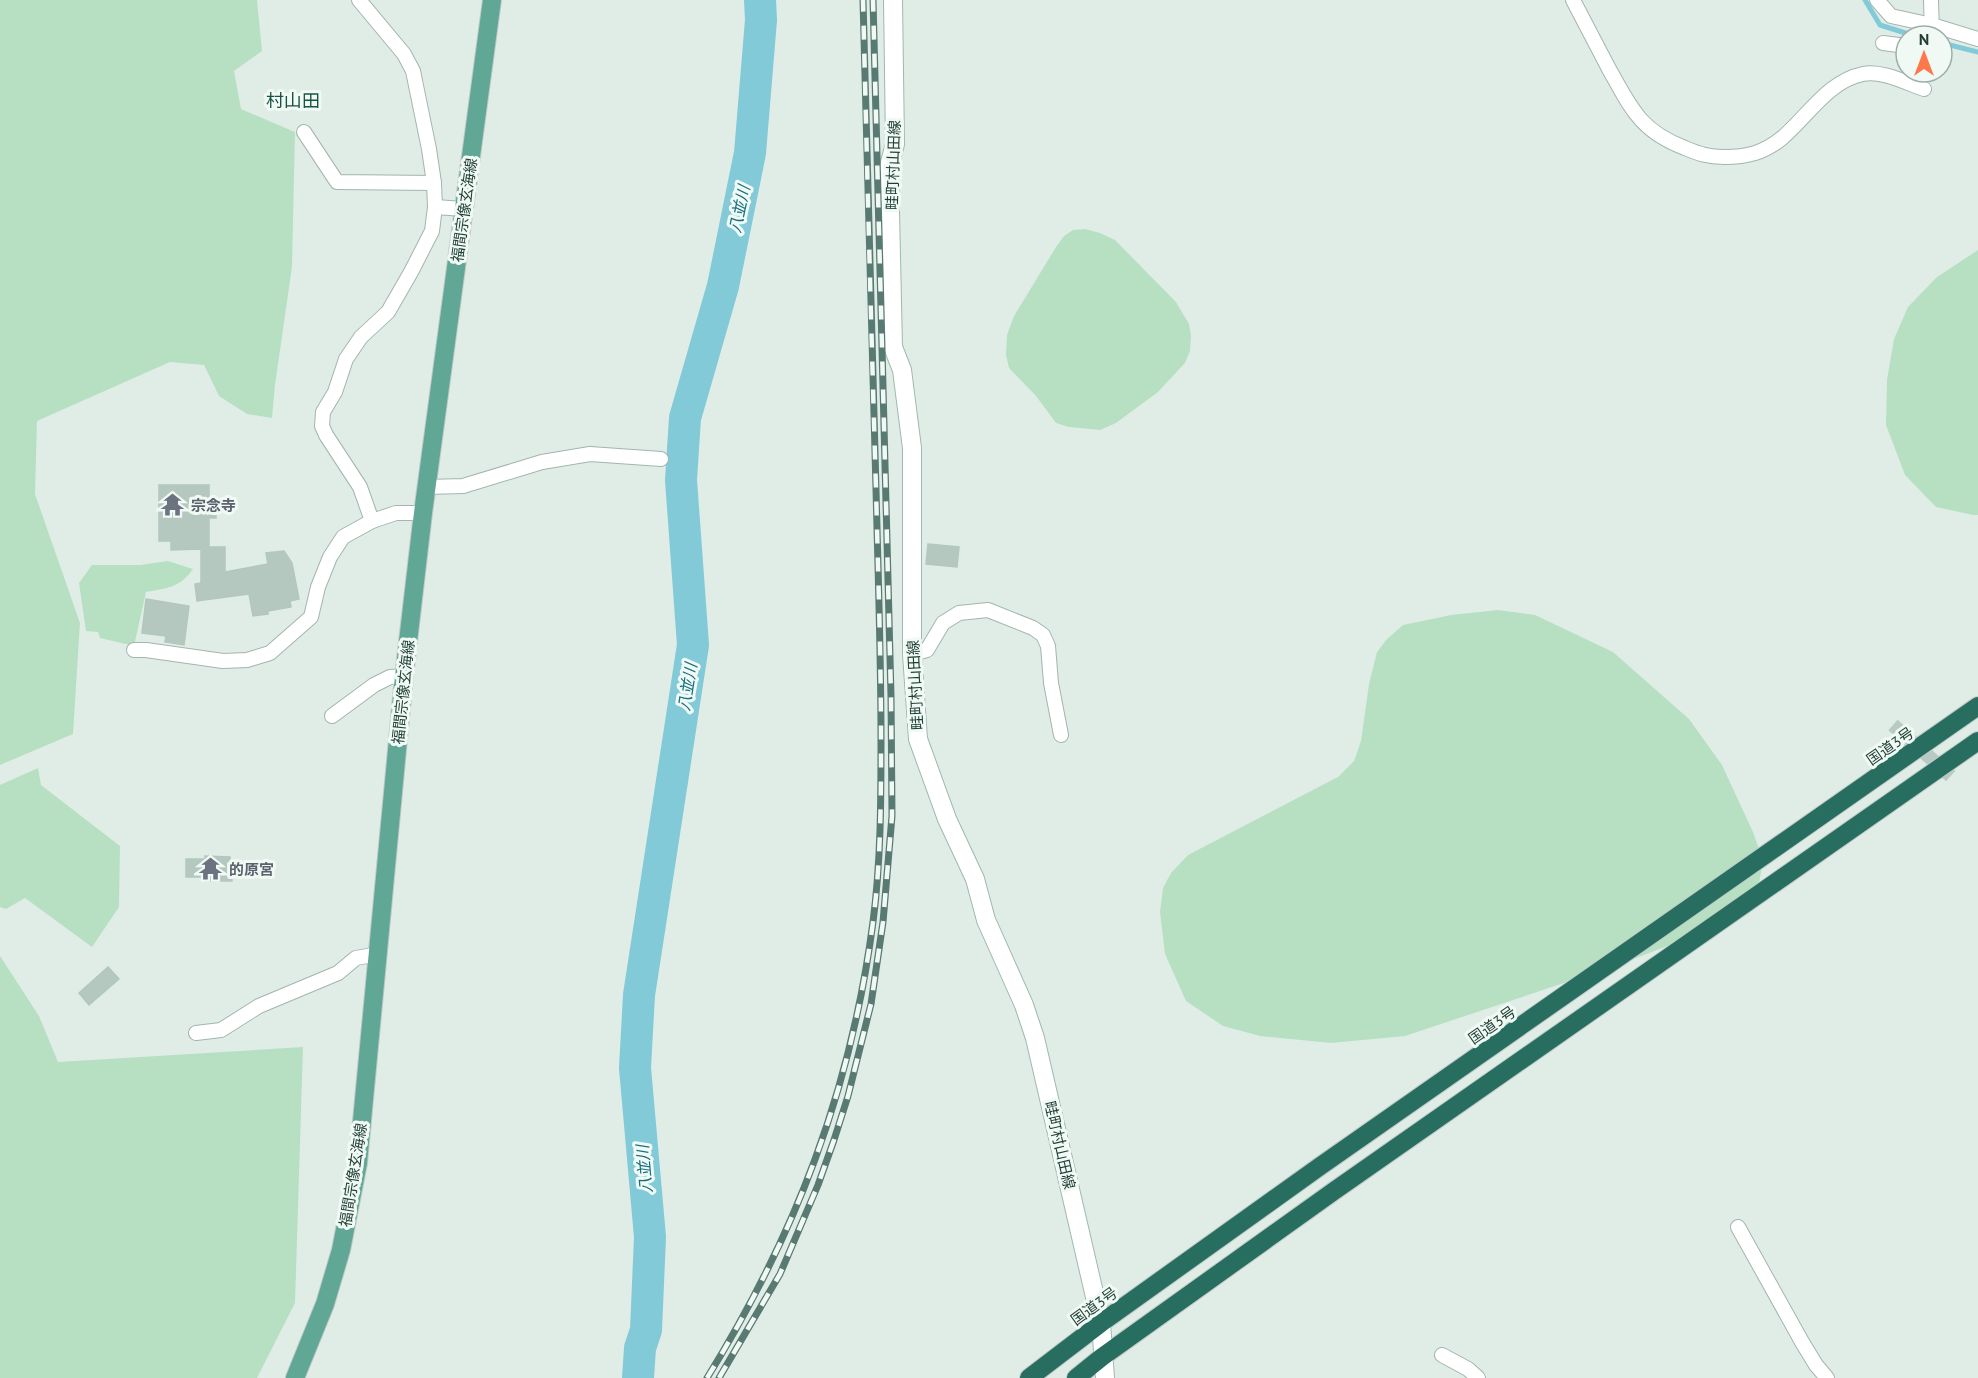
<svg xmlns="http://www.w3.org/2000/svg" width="1978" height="1378" font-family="'PT Sans','Noto Sans JP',sans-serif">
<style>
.green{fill:#b7e0c2}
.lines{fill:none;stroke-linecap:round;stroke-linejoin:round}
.stream{stroke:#82cad7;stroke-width:5}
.river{stroke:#82cad7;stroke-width:32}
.building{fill:#b5c8c0;stroke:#b2c7be;stroke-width:1.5}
.street-tunnel{stroke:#b9cac4;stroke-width:14;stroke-dasharray:14 7;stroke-linecap:butt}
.street-casing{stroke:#a2b5ae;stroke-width:16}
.secondary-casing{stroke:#9db9b0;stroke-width:20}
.primary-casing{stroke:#c0c9c7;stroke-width:20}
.highway-casing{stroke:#c0c9c7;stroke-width:20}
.street{stroke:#fff;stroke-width:14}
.secondary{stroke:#fff;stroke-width:18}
.primary{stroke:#60a795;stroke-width:18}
.highway{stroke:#286e60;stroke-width:18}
.rail-casing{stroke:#597a72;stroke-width:7}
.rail{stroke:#f1f9f5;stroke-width:4.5;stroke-dasharray:14;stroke-linecap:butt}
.labels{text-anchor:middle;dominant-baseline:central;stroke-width:6;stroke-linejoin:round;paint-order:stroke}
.street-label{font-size:15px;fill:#1f3f36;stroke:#f1f9f5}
.worship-label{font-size:15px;font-weight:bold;fill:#5b616d;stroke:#f1f9f5;text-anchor:start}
.water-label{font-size:16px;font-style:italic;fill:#136e80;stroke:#f1f9f5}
.quarter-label{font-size:18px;fill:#195345;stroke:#f1f9f5}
</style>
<rect width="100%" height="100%" fill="#e0ede7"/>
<g class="green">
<path d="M 0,0 L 257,0 L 262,51 L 234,71 L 241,109 L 295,132 L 292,267 L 275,385 L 272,418 L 247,414 L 219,396 L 204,365 L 170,362 L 37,421 L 35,494 L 80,623 L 73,734 L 0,765 Z"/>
<path d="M 1085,229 L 1100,233 L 1115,240 L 1176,302 L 1189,324 L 1191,336 L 1190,351 L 1185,363 L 1158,392 L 1116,423 L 1100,430 L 1069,427 L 1056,423 L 1036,396 L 1009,368 L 1006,355 L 1007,335 L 1014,316 L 1056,247 L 1064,236 L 1073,230 Z"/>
<path d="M 1978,250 L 1978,515 L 1973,515 L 1936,507 L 1905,475 L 1886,425 L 1887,380 L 1894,339 L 1908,307 L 1937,277 Z"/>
<path d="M 168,561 L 193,569 C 180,588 167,588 146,592 L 134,646 L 100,638 L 98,632 L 86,631 L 79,583 L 92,565 L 140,565 Z"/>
<path d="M 1498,610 L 1535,615 L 1613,652 L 1689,719 L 1722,765 L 1753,832 L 1763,860 L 1757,895 L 1733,921 L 1615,966 L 1405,1036 L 1331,1043 L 1260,1036 L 1223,1026 L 1186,1001 L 1165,954 L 1160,912 L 1163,888 L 1171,873 L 1188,855 L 1338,777 L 1354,761 L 1361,741 L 1369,684 L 1377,652 L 1387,639 L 1403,625 L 1451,615 Z"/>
<path d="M 38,768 L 41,785 L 120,846 L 119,907 L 92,947 L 25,898 L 6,909 L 0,907 L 0,785 Z"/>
<path d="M 0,956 L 39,1016 L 58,1062 L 303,1047 L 295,1303 L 257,1378 L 0,1378 Z"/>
</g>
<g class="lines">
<g class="stream">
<path d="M 1865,0 L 1880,25 L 1915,36"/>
<path d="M 1942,43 L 1978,52"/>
</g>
<path class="river" d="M 638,1378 L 640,1348 L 646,1330 L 650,1237 L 635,1068 L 639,995 L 693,645 L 681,480 L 685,418 L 723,286 L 750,153 L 761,20 L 760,0"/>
</g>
<g class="building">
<path d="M 159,485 L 209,485 L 209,497 L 216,497 L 216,518 L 209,518 L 209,547 L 225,547 L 225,572 L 268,564 L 266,553 L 284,551 L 292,563 L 299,599 L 290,601 L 291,607 L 268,611 L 268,614 L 253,616 L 249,594 L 197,601 L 195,584 L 201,583 L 201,549 L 171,550 L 171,541 L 159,541 Z"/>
<path d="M 928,544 L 959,547 L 957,567 L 926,564 Z"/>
<path d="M 146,599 L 189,606 L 184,645 L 165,642 L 166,636 L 142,633 Z"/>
<path d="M 205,856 L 230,857 L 232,881 L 205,881 L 205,877 L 186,877 L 186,859 L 205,859 Z"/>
<path d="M 108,967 L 119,979 L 89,1005 L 79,993 Z"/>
</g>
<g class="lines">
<path class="street-tunnel" d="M 1893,725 L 1953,778"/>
<defs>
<g id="street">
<path d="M 359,0 L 404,54 L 413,71 L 429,149 L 434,183 L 435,207 L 432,231 L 411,272 L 388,312 L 361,337 L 346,359 L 335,392 L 323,412 L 322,426 L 326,435 L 360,487 L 372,521 L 396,513 L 423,513"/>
<path d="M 1573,0 C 1585,23 1597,46 1609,69 C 1631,108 1640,131 1685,148 C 1699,154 1709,157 1724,157 C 1747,157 1764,153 1782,138 C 1808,116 1828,81 1863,74 C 1882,70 1906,83 1924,89"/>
<path d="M 1877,0 L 1891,16 L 1932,25 L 1978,39"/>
<path d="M 1931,0 L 1932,36"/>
<path d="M 1883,43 L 1906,46"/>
<path d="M 304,132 L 337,182 L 434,183"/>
<path d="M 435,207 L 464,209"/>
<path d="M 427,487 L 463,486 L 542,462 L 590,454 L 661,459"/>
<path d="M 134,650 L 146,650 L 223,661 L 247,660 L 270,653 L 311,617 L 318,587 L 330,557 L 343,537 L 372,521"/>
<path d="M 912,654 L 927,650 L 943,623 L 959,613 L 988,610 L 1033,628 L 1043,635 L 1048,646 L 1051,683 L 1061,735"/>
<path d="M 332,716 L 374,685 L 390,677 L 404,676"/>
<path d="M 196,1033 L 221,1030 L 259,1006 L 338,973 L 356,958 L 378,954"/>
<path d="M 1738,1227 L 1802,1342 L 1816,1365 L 1827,1378"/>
<path d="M 1442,1355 L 1468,1369 L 1478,1378"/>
</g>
<path id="secondary" d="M 893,0 L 895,144 L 889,166 L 893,347 L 902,370 L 912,448 L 912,654 L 918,739 L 947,819 L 975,879 L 986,920 L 1024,1005 L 1035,1038 L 1101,1323 L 1105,1378"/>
<path id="primary" d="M 295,1378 L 325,1304 L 341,1250 L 358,1163 L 404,676 L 423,513 L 492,0"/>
<g id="highway">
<path d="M 1029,1378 L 1101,1323 L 1319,1167 L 1978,706"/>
<path d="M 1076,1378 L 1102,1357 L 1334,1191 L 1978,741"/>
</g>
</defs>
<use href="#street" class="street-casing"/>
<use href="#secondary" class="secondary-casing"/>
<use href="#primary" class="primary-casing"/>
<use href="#highway" class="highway-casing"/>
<use href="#street" class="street"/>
<use href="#secondary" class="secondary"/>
<use href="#primary" class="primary"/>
<use href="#highway" class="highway"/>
<defs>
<g id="rail">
<path d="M 707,1378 C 796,1234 851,1090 873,922 C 881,861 881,799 881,738 C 881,655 878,572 876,489 C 871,326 867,163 863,0"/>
<path d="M 719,1378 L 780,1274 L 818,1185 L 834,1140 L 848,1096 L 871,1004 L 883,922 L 892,816 L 891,696 L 873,0"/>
</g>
</defs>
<use href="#rail" class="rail-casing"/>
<use href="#rail" class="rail"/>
</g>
<defs>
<symbol id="temple-bare" viewBox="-9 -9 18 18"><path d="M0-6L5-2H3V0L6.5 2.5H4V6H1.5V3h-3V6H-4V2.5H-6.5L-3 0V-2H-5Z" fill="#6b7280" stroke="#f1f9f5" stroke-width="2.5" paint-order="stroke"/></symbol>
</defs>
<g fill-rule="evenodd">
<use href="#temple-bare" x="156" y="488" width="33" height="33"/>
<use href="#temple-bare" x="194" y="852" width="33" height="33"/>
</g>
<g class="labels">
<g class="street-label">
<text transform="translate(893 165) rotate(-88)">畦町村山田線</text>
<text transform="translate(464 210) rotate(-82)">福間宗像玄海線</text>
<text transform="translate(915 685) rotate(-93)">畦町村山田線</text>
<text transform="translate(403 692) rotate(-84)">福間宗像玄海線</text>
<text transform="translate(1890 746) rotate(-35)">国道3号</text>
<text transform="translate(1492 1025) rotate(-35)">国道3号</text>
<text transform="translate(1060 1145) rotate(77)">畦町村山田線</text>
<text transform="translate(353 1175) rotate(-81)">福間宗像玄海線</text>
<text transform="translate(1094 1306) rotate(-36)">国道3号</text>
</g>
<g class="worship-label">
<text x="191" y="505">宗念寺</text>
<text x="229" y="869">的原宮</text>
</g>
<g class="water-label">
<text transform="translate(739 209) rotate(-78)">八並川</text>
<text transform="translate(687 687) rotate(-81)">八並川</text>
<text transform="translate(644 1169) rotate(-95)">八並川</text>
</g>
<g class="quarter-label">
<text x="293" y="100">村山田</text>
</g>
</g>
<g transform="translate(1924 54)"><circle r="28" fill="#f1f9f5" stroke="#9dafa9" stroke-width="1.5"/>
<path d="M0-4.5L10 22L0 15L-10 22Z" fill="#ff784c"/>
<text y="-9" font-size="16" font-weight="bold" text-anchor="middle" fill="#1f3f36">N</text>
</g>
</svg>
